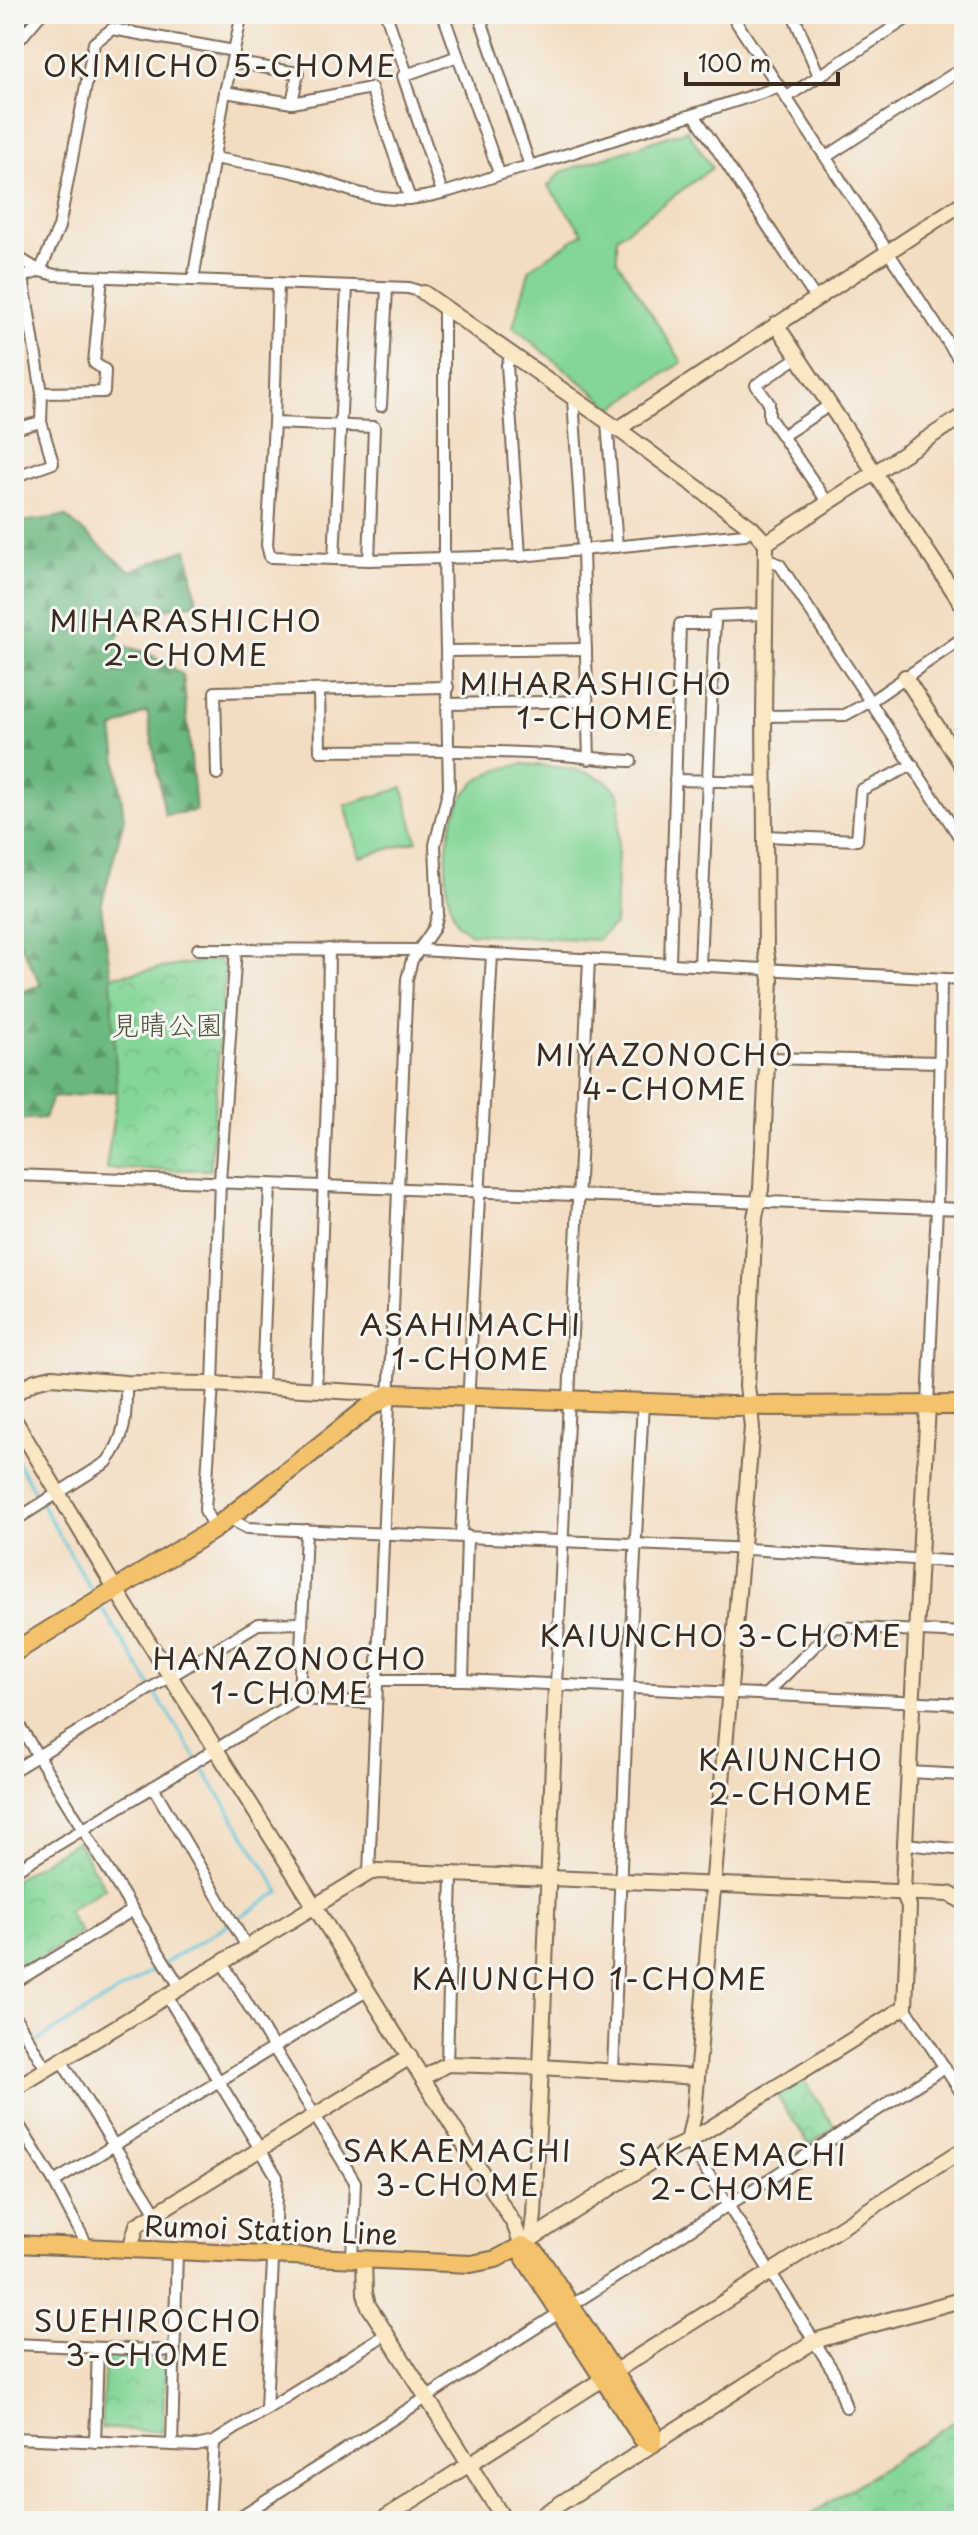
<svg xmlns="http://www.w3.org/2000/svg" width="978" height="2535" font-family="'Playpen Sans','Klee One',sans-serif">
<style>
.grass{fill:#84d697;stroke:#60805a;stroke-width:2}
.forest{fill:url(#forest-firs);stroke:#53704f;stroke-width:2}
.park{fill:url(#park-crowns);stroke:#60805a;stroke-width:2}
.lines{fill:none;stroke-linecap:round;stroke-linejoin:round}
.stream{stroke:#5cc4d8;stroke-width:3}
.street-casing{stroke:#7b6957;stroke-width:14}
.secondary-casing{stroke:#7b6957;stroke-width:18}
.primary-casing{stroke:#7b6957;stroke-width:20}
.highway-casing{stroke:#7b6957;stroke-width:22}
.street{stroke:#fff;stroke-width:10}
.secondary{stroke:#fae7c3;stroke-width:14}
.primary{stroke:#f3c26a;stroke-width:16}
.highway{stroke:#f3c26a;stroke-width:18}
.labels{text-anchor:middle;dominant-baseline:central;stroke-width:6;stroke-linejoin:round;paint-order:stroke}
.park-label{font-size:28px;fill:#4d553c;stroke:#f6f6f2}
.street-label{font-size:28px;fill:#3b2a1e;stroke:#f6f6f2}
.neighbourhood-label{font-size:30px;letter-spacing:2px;fill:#3b2a1e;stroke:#f6f6f2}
</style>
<defs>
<pattern id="forest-firs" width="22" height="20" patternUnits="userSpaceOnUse" patternTransform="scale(2)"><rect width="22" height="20" fill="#6bb780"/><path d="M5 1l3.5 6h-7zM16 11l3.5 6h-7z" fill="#599568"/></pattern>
<pattern id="park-crowns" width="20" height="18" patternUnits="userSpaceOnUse" patternTransform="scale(2)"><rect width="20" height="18" fill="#84d697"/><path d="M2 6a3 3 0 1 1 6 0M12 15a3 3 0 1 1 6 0" fill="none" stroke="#73b882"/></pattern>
</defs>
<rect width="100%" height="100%" fill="#f6f6f2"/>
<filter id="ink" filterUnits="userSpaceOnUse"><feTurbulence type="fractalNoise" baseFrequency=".0125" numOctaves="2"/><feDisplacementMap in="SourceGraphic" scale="16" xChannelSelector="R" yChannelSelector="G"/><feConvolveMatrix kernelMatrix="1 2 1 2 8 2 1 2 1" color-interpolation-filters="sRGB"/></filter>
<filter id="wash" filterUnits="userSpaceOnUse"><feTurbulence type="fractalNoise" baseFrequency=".006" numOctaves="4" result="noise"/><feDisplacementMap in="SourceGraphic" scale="32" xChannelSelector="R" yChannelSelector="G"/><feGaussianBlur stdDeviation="1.8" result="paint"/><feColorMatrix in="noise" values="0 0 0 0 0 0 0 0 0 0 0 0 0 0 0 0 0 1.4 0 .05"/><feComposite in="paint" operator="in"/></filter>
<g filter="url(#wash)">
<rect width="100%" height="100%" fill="#f3ddc1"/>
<g class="grass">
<path d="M 687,130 L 712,168 L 617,237 L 617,260 L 682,362 L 613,408 L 513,327 L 530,269 L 583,233 L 548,186 L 561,172 Z"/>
<path d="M 523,764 C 555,767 602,767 620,796 L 615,924 L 597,940 L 469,933 C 465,929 458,925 456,920 C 439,885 443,812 473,785 C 488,771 504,768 523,764 Z"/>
<path d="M 403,788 L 417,841 L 360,857 L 345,805 Z"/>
</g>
<path class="forest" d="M 65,516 L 130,571 L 187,549 L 197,603 L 134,614 L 113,643 L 148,653 L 183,675 L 196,811 L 165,815 L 147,711 L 113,729 L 124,819 L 101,906 L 111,976 L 117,1091 L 52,1098 L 44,1118 L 14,1120 L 14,994 L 41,985 L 14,931 L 14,523 Z"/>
<g class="park">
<path d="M 218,959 L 225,968 L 210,1170 L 106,1169 L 117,1091 L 111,976 Z"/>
<path d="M 77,1841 L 105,1888 L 67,1911 L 81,1933 L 14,1974 L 14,1880 Z"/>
<path d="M 803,2079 L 835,2127 L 809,2144 L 777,2096 Z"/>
<path d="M 105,2356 L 166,2360 L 162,2432 L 101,2428 Z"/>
<path d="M 964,2415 L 964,2521 L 801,2521 Z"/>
</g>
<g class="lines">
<g class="stream">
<path d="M 14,1456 L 94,1595"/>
<path d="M 100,1605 L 196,1758"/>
<path d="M 200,1764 L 280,1892 L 235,1920"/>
<path d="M 14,2055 L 229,1924"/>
</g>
</g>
</g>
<g filter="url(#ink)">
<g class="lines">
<defs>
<g id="street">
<path d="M 386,14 L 407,74"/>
<path d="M 443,14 L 499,173"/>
<path d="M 479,14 L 530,166"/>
<path d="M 731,14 L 964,367"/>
<path d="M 793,14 L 819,76"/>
<path d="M 14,46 L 41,14"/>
<path d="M 232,62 L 298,73 L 292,103"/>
<path d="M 225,92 L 292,103 L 371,88 L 410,199"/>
<path d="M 787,97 L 914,14"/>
<path d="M 695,116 L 816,299"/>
<path d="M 826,157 L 964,67"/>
<path d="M 214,158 C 244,164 276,167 305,175 C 338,186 370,201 406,199 C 448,197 489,175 530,166 L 780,87"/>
<path d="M 442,192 L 403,76 L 458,56"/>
<path d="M 14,255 L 40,271 L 55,275 L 409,288 L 424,293"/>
<path d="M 14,280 L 40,271 L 59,227 L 94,43 L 112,29 L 234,51"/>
<path d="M 193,280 L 225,92 L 242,14"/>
<path d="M 278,283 L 274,423 L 267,545 L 270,557 L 369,560 L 520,556 L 745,534 L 752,528"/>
<path d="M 512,354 L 507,365 L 520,556"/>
<path d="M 798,357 L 756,385 L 769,403 L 769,417 L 828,503"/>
<path d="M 42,393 L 104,392 L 105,370 L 94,363 L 102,277"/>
<path d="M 573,399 L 583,551 L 589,759"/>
<path d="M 381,406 L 387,288"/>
<path d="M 607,422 L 617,547"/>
<path d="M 274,423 L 374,427 L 369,560"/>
<path d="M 14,429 L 41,422"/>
<path d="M 782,436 L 830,405"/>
<path d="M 14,477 L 53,463 L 41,422 L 42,393 L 23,277"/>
<path d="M 765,558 L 780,565 L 964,844"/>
<path d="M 334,559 L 347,286"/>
<path d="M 448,651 L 586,649"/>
<path d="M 319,690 L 320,751 C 395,750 470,750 546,754 C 574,755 602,760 631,761"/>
<path d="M 448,704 L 587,701"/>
<path d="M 764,716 L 845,715 L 871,701 L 964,637"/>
<path d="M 217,774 L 215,692 L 448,687"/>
<path d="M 675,780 L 764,782"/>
<path d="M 765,836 L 857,840 L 861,790 L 913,765"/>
<path d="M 198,949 L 419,950 L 964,980"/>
<path d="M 670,963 L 680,624 L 715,624"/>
<path d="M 700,965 L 715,616 L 764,614"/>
<path d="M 767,1058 L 940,1062"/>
<path d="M 14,1175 L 964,1209"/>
<path d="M 262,1387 L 270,1184"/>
<path d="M 316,1390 L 327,1099 L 329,949"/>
<path d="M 928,1405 L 937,1207 L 941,979"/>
<path d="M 228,1518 L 247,1528 L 730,1548 L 964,1562"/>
<path d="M 14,1521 L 107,1462 C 127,1437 126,1413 126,1383"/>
<path d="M 214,1529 L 205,1510 L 213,1384 L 220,1181 L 236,949"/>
<path d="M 461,1536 L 492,954"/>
<path d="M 376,1680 L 463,1680 L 964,1704"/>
<path d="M 463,1680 L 467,1536"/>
<path d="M 556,1685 L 589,959"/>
<path d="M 766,1694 L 834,1627 L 964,1633"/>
<path d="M 299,1699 L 306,1530"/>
<path d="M 14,1717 L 180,1987"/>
<path d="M 14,1770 L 258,1624 L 302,1623"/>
<path d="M 909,1772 L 964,1775"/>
<path d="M 153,1787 L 247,1947"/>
<path d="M 905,1844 L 964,1850"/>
<path d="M 14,1871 L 299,1699 L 376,1703"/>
<path d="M 369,1873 L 407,979 L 412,960 L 434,928 L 438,914 L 435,845 L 449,788 L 444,559 L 444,307"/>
<path d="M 222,1962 L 355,2182 L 352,2258"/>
<path d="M 14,1983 L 133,1910"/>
<path d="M 167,1996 L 277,2177 L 266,2408"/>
<path d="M 905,2007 L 964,2097"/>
<path d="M 14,2015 L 46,2069"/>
<path d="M 61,2060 L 156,2213"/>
<path d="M 447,2064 L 452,1875"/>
<path d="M 613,2071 L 628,1689 L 643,1403"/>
<path d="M 14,2117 L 54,2182 L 88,2247"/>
<path d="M 688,2142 L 835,2374 L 846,2407"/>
<path d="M 54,2182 L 368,1990"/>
<path d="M 14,2344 L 173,2351"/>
<path d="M 14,2438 L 196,2446 L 214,2442 L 386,2334"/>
<path d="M 95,2442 L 98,2348"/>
<path d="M 172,2445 L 177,2250"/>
<path d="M 209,2521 L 214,2442"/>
<path d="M 233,2521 L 945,2067"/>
</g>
<g id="secondary">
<path d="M 424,293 L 618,429 L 752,528 L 766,543"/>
<path d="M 776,324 L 964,607"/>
<path d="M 618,429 L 964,202"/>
<path d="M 766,543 L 964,415"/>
<path d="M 905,677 L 964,768"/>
<path d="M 14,1394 L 35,1381 L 52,1377 L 126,1383 L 213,1384 L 391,1394"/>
<path d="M 14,1419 L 116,1590 L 514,2224 L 522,2245 L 671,2149 L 688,2142 L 905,2007 L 909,1906 L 903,1892 L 905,1844 L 928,1405"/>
<path d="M 423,2078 L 447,2064 L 541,2067 L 697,2077"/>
<path d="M 14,2089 L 369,1873 L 378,1871 L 920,1893 L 949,1894 L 964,1902"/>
<path d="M 688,2142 L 694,2114 L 752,1427 L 747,1386 L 755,1217 L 761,1189 L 771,980 L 766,951 L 764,716 L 766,543"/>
<path d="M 531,2240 L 534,2215 L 541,2067 L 556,1685"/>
<path d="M 130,2249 L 137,2225 L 410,2057"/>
<path d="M 364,2259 L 365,2293 L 368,2305 L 505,2521"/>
<path d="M 380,2521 L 964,2149"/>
<path d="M 533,2521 L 814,2341 L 964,2299"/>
</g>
<g id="primary">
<path d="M 14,2244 L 471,2264 L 496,2259 L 522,2245"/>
<path d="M 522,2245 L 537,2253 L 653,2431 L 653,2444 L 642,2439 L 525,2259 Z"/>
</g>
<path id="highway" d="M 14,1652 L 214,1529 L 368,1408 L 391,1394 L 731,1406 L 964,1405"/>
</defs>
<use href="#street" class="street-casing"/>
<use href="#secondary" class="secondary-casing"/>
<use href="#primary" class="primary-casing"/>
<use href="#highway" class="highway-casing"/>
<use href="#street" class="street"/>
<use href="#secondary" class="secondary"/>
<use href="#primary" class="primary"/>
<use href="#highway" class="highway"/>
</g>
</g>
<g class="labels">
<g class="park-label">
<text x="167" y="1023">見晴公園</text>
</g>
<g class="street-label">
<text transform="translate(271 2229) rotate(2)">Rumoi Station Line</text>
</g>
<g class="neighbourhood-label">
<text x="220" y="64">OKIMICHO 5-CHOME</text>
<text x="186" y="619">MIHARASHICHO<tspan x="186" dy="34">2-CHOME</tspan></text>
<text x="596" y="682">MIHARASHICHO<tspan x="596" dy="34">1-CHOME</tspan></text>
<text x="665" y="1053">MIYAZONOCHO<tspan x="665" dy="34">4-CHOME</tspan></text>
<text x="471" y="1323">ASAHIMACHI<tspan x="471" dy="34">1-CHOME</tspan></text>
<text x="721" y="1634">KAIUNCHO 3-CHOME</text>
<text x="290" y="1657">HANAZONOCHO<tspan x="290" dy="34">1-CHOME</tspan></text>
<text x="791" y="1758">KAIUNCHO<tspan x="791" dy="34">2-CHOME</tspan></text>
<text x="590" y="1977">KAIUNCHO 1-CHOME</text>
<text x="458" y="2149">SAKAEMACHI<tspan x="458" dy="34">3-CHOME</tspan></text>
<text x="733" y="2153">SAKAEMACHI<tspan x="733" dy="34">2-CHOME</tspan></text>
<text x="148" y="2319">SUEHIROCHO<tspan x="148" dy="34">3-CHOME</tspan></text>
</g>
</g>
<rect width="978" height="2535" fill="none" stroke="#f6f6f2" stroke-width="48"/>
<path d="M686 72v12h152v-12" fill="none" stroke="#3b2a1e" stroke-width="4"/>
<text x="698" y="72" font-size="24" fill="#3b2a1e" stroke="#f6f6f2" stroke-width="6" paint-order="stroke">100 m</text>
</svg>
